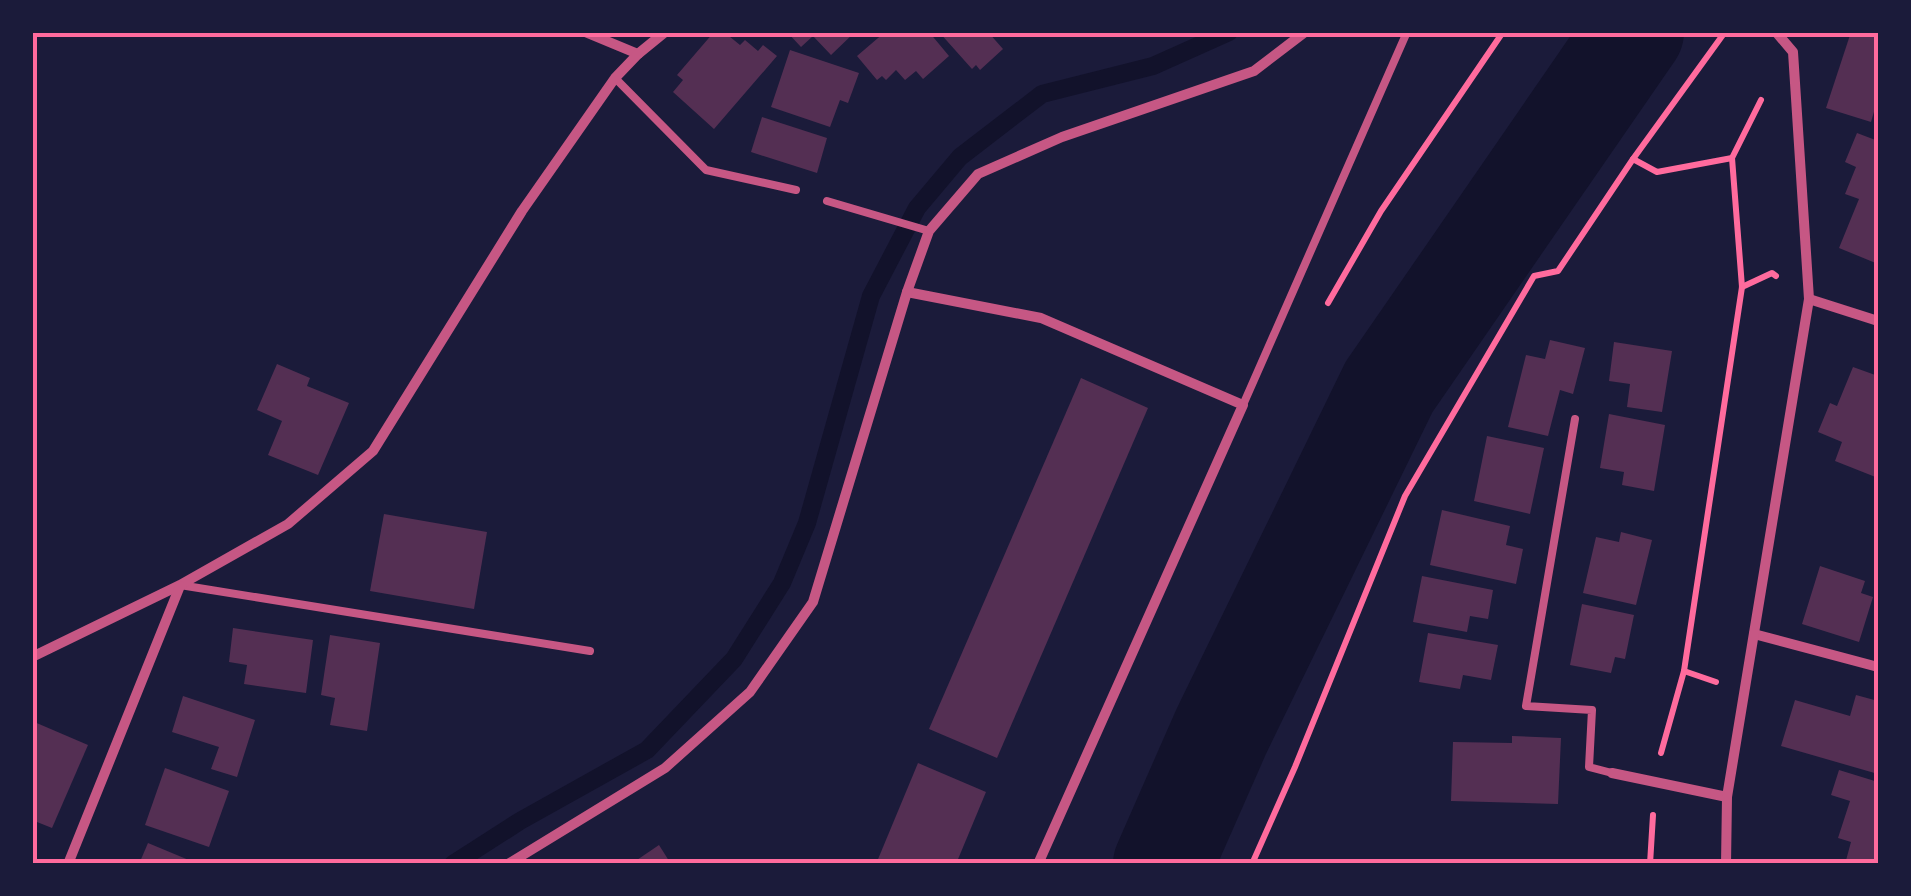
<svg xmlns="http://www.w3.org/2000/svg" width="1911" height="896" font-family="'Golos Text',sans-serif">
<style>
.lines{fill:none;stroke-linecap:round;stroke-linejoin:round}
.stream{stroke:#12122b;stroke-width:18}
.river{stroke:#12122b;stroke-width:100}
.building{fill:#542f53}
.path{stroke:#ff6b9d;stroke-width:6}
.service{stroke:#c65784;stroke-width:8}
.minor{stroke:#c65784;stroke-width:10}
.neatline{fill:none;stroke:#ff6b9d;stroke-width:4}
</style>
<rect width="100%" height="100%" fill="#1b1b3a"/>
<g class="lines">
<path class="stream" d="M 453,864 L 520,821 L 647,750 L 734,659 L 782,583 L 807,523 L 871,296 L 917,208 L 960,157 L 1042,94 L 1153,66 L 1229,32"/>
<path class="river" d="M 1163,864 L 1221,732 L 1389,387 L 1634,32"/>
</g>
<g class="building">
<path d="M 714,32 L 724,32 L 740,45 L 745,40 L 758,51 L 763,45 L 777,56 L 714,129 L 673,92 L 683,80 L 677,75 Z"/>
<path d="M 787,32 L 855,32 L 831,55 L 813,36 L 801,47 Z"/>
<path d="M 885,32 L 929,32 L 949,56 L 923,79 L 916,71 L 905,80 L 896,70 L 886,80 L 882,76 L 877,80 L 857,56 Z"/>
<path d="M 939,32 L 988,32 L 1003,49 L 980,70 L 976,65 L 972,69 Z"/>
<path d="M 1851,32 L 1878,32 L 1878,98 L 1871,122 L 1826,108 Z"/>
<path d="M 790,50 L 859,73 L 848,103 L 840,100 L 830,127 L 771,107 Z"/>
<path d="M 762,117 L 827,138 L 817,173 L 751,152 Z"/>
<path d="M 1857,133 L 1878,141 L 1878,264 L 1839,248 L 1859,199 L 1845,194 L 1856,167 L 1845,162 Z"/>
<path d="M 1550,340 L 1585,348 L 1573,394 L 1560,390 L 1548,436 L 1508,427 L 1526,355 L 1545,359 Z"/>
<path d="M 1614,342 L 1672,351 L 1662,412 L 1627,407 L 1630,384 L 1609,381 Z"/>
<path d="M 277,364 L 310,378 L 307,386 L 349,403 L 318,475 L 268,455 L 282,421 L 257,410 Z"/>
<path d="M 1853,367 L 1878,376 L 1878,478 L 1835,461 L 1842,442 L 1818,432 L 1830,403 L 1837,406 Z"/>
<path d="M 1081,378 L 1148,408 L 997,758 L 929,729 Z"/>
<path d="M 1609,414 L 1665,425 L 1654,491 L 1622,485 L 1624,472 L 1600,468 Z"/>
<path d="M 1487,436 L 1544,448 L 1530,514 L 1474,501 Z"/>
<path d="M 1442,510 L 1510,526 L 1506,545 L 1523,549 L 1516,584 L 1430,565 Z"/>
<path d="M 384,514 L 487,532 L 474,609 L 370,591 Z"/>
<path d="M 1621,532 L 1652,540 L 1636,605 L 1583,593 L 1596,537 L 1619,542 Z"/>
<path d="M 1820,566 L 1865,581 L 1861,593 L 1873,597 L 1859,642 L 1802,624 Z"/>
<path d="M 1422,576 L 1493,590 L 1488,619 L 1470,616 L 1467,632 L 1413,622 Z"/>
<path d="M 1582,604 L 1634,615 L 1625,659 L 1615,657 L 1611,673 L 1570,665 Z"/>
<path d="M 233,628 L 313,640 L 306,693 L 244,684 L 247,665 L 229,662 Z"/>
<path d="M 1428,633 L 1498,645 L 1491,680 L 1463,675 L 1460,689 L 1419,682 Z"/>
<path d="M 330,635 L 380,643 L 367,731 L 330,725 L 335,698 L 321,695 Z"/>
<path d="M 1856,695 L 1878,701 L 1878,774 L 1781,746 L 1795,700 L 1850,716 Z"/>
<path d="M 183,696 L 255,720 L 237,777 L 211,769 L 219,747 L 172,732 Z"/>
<path d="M 32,721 L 88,745 L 52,828 L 32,820 Z"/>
<path d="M 1512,736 L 1561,738 L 1558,804 L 1451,801 L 1453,742 L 1512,743 Z"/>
<path d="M 918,763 L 986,792 L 956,864 L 876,864 Z"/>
<path d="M 165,768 L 229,791 L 209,847 L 145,825 Z"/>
<path d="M 1839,770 L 1878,782 L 1878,864 L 1845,864 L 1851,842 L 1838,838 L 1850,801 L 1831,795 Z"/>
<path d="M 148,843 L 196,863 L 196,864 L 139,864 Z"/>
<path d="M 659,845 L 671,864 L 631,864 Z"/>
</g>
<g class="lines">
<g class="path">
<path d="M 1633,159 L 1657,172 L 1732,158"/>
<path d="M 1742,287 L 1772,273 L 1776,276"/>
<path d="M 1328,303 L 1381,211 L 1503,32"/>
<path d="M 1684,671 L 1716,682"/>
<path d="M 1661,753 L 1684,671 L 1742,287 L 1732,158 L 1761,100"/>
<path d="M 1252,864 L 1295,767 L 1405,496 L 1534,276 L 1558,271 L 1633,159 L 1725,32"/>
<path d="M 1650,864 L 1653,815"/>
</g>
<g class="service">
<path d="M 615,78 L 706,170 L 796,190"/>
<path d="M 827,201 L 929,231"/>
<path d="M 1243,405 L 1407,32"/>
<path d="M 1575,419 L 1526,706 L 1592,710 L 1589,767 L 1612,773"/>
<path d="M 180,585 L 590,651"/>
</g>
<g class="minor">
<path d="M 585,32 L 638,54"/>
<path d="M 907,292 L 1041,318 L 1243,405 L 1038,864"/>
<path d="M 1809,299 L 1878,321"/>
<path d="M 1754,634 L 1878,667"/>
<path d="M 32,657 L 180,585 L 288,524 L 373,451 L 522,211 L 615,78 L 638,54 L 665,32"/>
<path d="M 1612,773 L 1727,797"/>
<path d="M 68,864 L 180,586"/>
<path d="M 508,864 L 665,768 L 750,692 L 813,602 L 907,292 L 929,231 L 978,174 L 1062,137 L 1254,71 L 1305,32"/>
<path d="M 1726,864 L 1727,797 L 1809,299 L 1793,52 L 1776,32"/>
</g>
</g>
<rect width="1911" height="896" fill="none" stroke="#1b1b3a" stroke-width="70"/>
<rect x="35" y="35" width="1841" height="826" class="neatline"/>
</svg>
